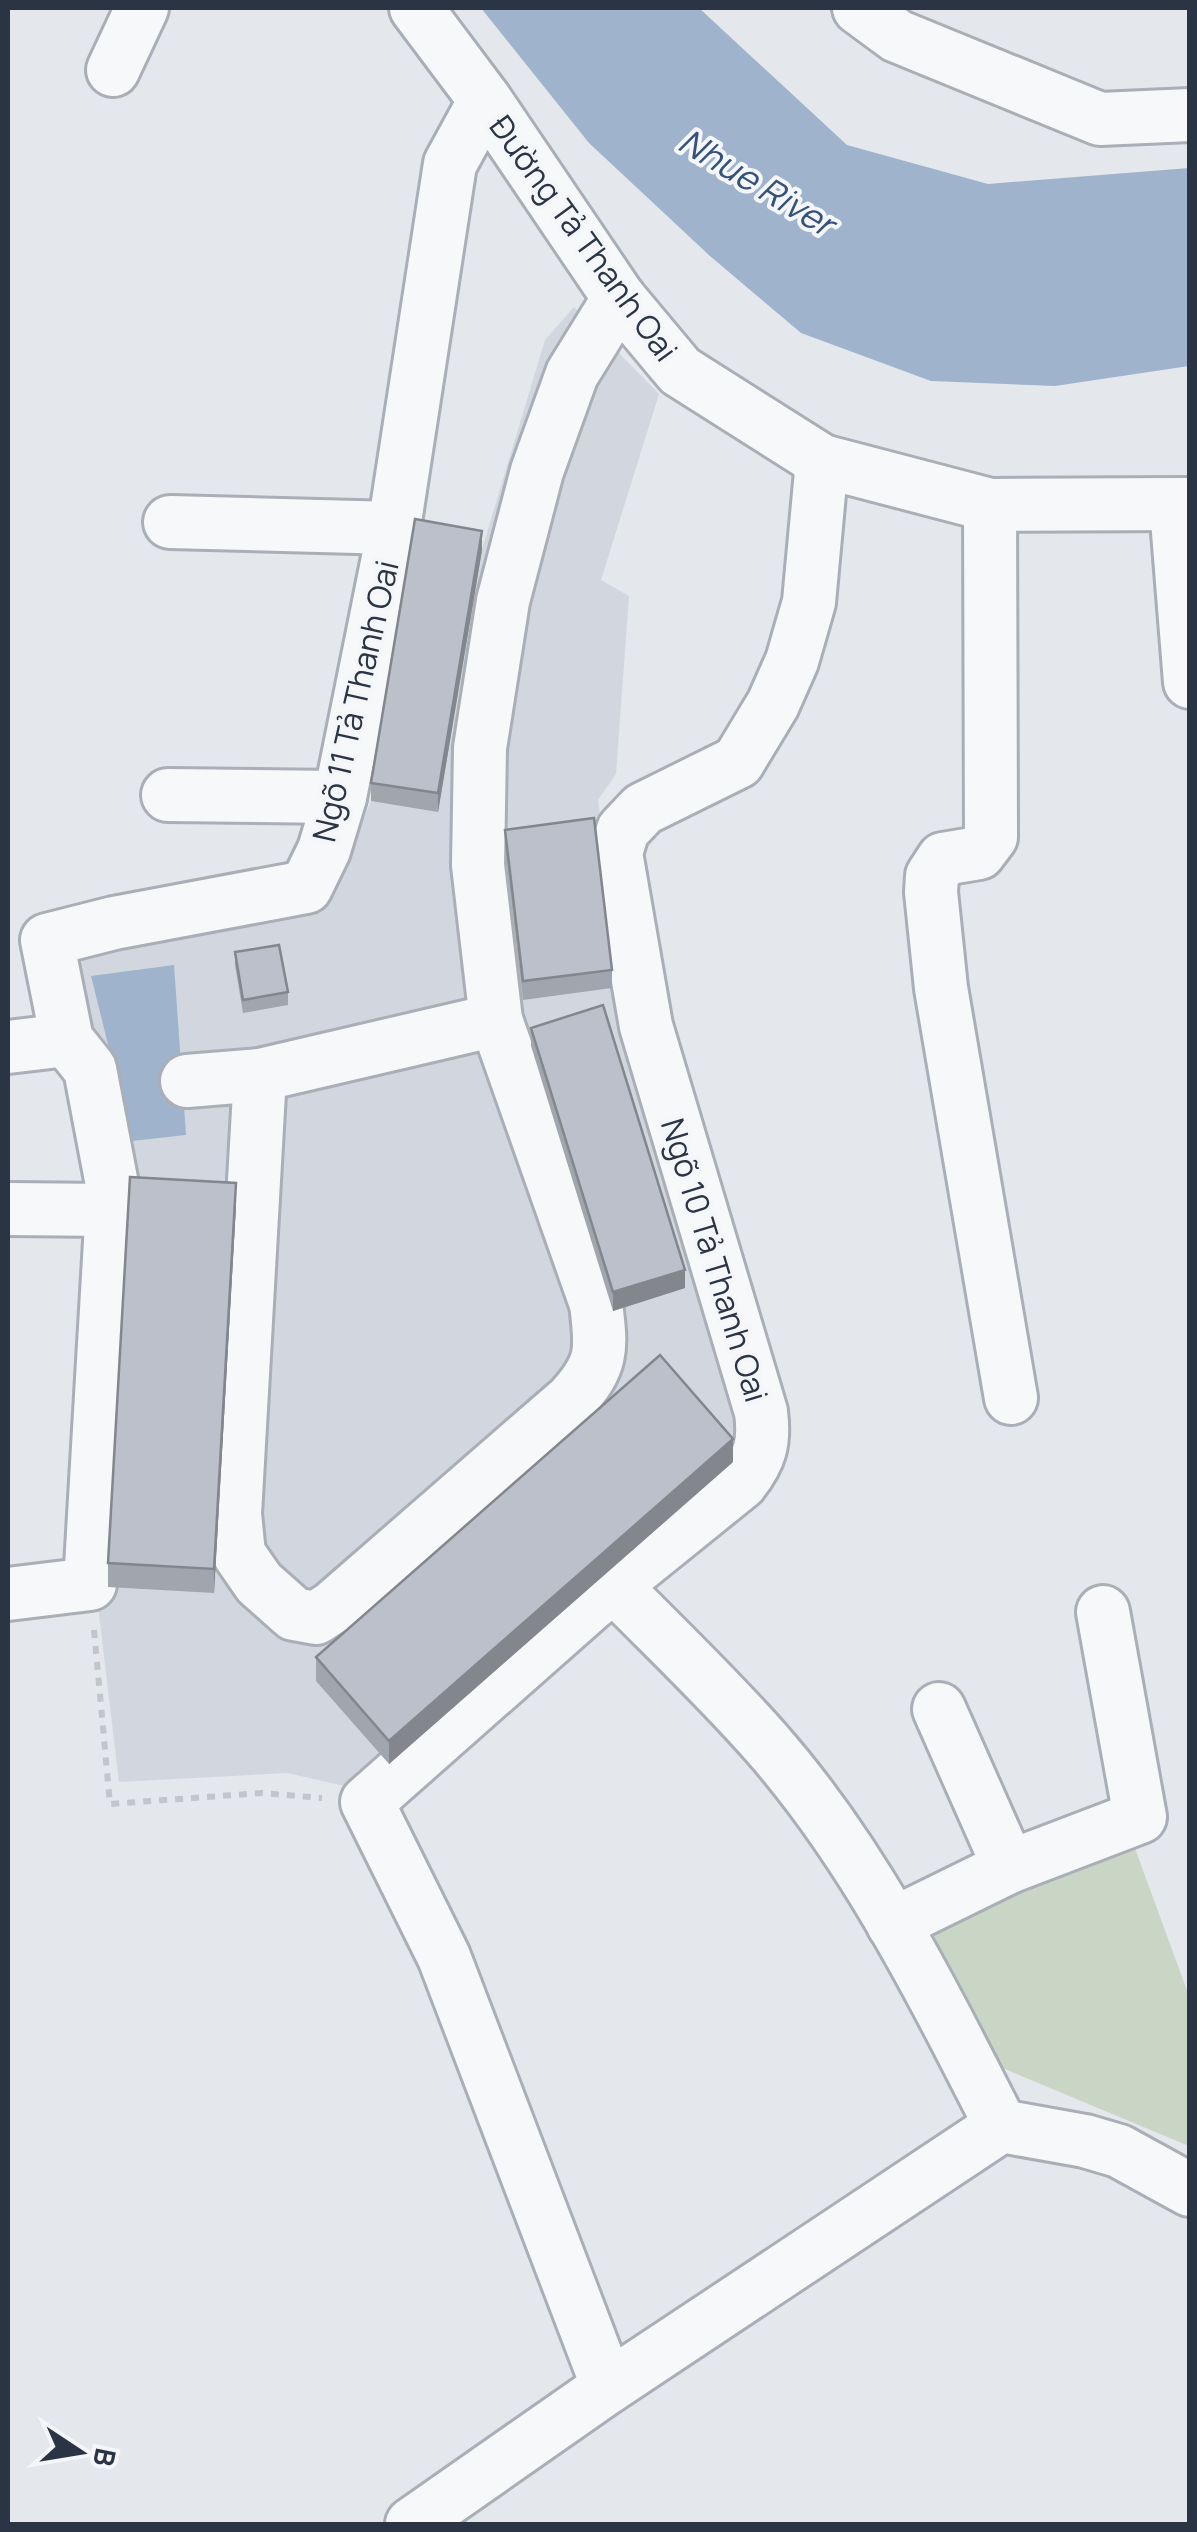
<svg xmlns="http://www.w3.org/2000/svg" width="1197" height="2532" font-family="Manrope,sans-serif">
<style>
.built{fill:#d2d6de}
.green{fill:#c9d6c5}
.water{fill:#9fb4cc}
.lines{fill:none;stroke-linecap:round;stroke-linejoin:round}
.minor-casing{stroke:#a9aeb7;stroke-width:58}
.path{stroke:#c2c5cb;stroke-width:6;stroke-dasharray:8 8;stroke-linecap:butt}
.minor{stroke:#f7f8fa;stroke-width:52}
.wall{fill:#a1a5ae}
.shaded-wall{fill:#83868d}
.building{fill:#bbc0ca;stroke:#83868d;stroke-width:2.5}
.labels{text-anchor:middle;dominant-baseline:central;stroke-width:8;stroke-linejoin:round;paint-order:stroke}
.street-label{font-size:32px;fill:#2b3445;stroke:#f4f6f9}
.water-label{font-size:35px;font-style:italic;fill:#34527a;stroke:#f4f6f9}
</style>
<rect width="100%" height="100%" fill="#e4e7ec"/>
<path class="built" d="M 574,307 L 659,394 L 601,580 L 629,596 L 616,774 L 598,800 L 624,1010 L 749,1418 L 741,1464 L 372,1792 L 287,1773 L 119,1782 L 96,1589 L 117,1216 L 65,949 L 343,865 L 371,801 L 415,538 L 482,549 L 545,340 Z"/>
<path class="green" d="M 1129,1832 L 1189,1996 L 1189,2146 L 981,2059 L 916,1924 Z"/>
<g class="water">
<path d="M 481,8 L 699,8 L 847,145 L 988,184 L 1189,168 L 1189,366 L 1055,386 L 931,381 L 801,333 L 710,256 L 589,143 Z"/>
<path d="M 174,965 L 186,1135 L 132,1141 L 91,976 Z"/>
</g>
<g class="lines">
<defs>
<g id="minor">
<path d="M 416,8 L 485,100 L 619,298 L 680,371 L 822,461 L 990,505 L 1190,504"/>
<path d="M 859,8 L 897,36 L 1100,119 L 1190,115"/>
<path d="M 113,70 L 142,8"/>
<path d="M 990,505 L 991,837 L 979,853 L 943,859 L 932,876 L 931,892 L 941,988 L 1011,1398"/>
<path d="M 1176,507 L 1190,682"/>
<path d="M 170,522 L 394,528"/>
<path d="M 168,795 L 340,797"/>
<path d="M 8,1047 L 67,1040"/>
<path d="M 260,1075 L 235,1514 L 239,1554 L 259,1583 L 294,1614 L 316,1618 L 333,1607 L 571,1400 C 603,1365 602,1350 596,1304 L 496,1020 L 478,865 L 480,748 L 503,601 L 537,471 L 572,374 L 619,298"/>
<path d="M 187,1081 L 260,1075 L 496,1020"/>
<path d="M 8,1209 L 111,1210"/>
<path d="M 615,1587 C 666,1639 720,1690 768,1745 C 866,1857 934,1995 1001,2126"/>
<path d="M 8,1594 L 90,1584 L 113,1190 L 90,1069 L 67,1040 L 47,940 L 114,923 L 306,887 L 324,850 L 340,797 L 394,528 L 450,164 L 485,100"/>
<path d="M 939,1709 L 1009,1867"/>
<path d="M 893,1924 L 1009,1867 L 1140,1817 L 1103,1612"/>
<path d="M 608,2387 L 444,1957 L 367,1802 L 590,1605 L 741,1483 C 760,1459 765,1443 761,1412 L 646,1026 L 616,853 L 623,830 L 643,809 L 738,762 L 773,704 L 792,661 L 809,602 L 822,461"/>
<path d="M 412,2524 L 608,2387 L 1001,2126 L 1085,2141 L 1119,2151 L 1190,2190"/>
</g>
</defs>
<use href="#minor" class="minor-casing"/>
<path class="path" d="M 94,1630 L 110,1804 L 262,1793 L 322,1798"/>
<use href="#minor" class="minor"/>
</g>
<g class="wall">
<path d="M 482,550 L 438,812 L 371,801 L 371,783 Z"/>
<path d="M 505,830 L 612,970 L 612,988 L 523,1000 L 505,848 Z"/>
<path d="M 235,952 L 288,992 L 288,1005 L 243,1013 L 235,965 Z"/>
<path d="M 531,1028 L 685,1288 L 613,1311 L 531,1046 Z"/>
<path d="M 236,1206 L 214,1593 L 108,1587 L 108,1563 Z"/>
<path d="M 733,1462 L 389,1764 L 316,1681 L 316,1657 Z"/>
</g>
<g class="shaded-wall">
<path d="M 482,531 L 482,550 L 438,812 L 438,793 Z"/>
<path d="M 236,1183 L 236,1206 L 214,1593 L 214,1569 Z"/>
<path d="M 685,1270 L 685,1288 L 613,1311 L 613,1292 Z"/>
<path d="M 733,1439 L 733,1462 L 389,1764 L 389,1741 Z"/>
</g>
<g class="building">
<path d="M 415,519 L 482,531 L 438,793 L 371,783 Z"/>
<path d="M 594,818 L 612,970 L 523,981 L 505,830 Z"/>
<path d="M 279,945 L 288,992 L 243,1000 L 235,952 Z"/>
<path d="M 603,1005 L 685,1270 L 613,1292 L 531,1028 Z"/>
<path d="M 130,1177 L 236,1183 L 214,1569 L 108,1563 Z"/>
<path d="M 660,1355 L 733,1439 L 389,1741 L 316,1657 Z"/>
</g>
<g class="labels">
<g class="street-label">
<text transform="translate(584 238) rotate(54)">Đường Tả Thanh Oai</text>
<text transform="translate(355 701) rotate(-77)">Ngõ 11 Tả Thanh Oai</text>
<text transform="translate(715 1260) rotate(73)">Ngõ 10 Tả Thanh Oai</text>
</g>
<g class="water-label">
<text transform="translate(757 182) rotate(31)">Nhue River</text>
</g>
</g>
<rect width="1197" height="2532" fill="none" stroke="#2b3445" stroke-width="20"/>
<g transform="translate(80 2452) rotate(102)" stroke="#f4f6f9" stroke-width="8" paint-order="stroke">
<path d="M0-8L18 38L0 25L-18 38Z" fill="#2b3445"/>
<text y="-15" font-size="28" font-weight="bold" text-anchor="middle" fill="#2b3445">B</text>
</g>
</svg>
